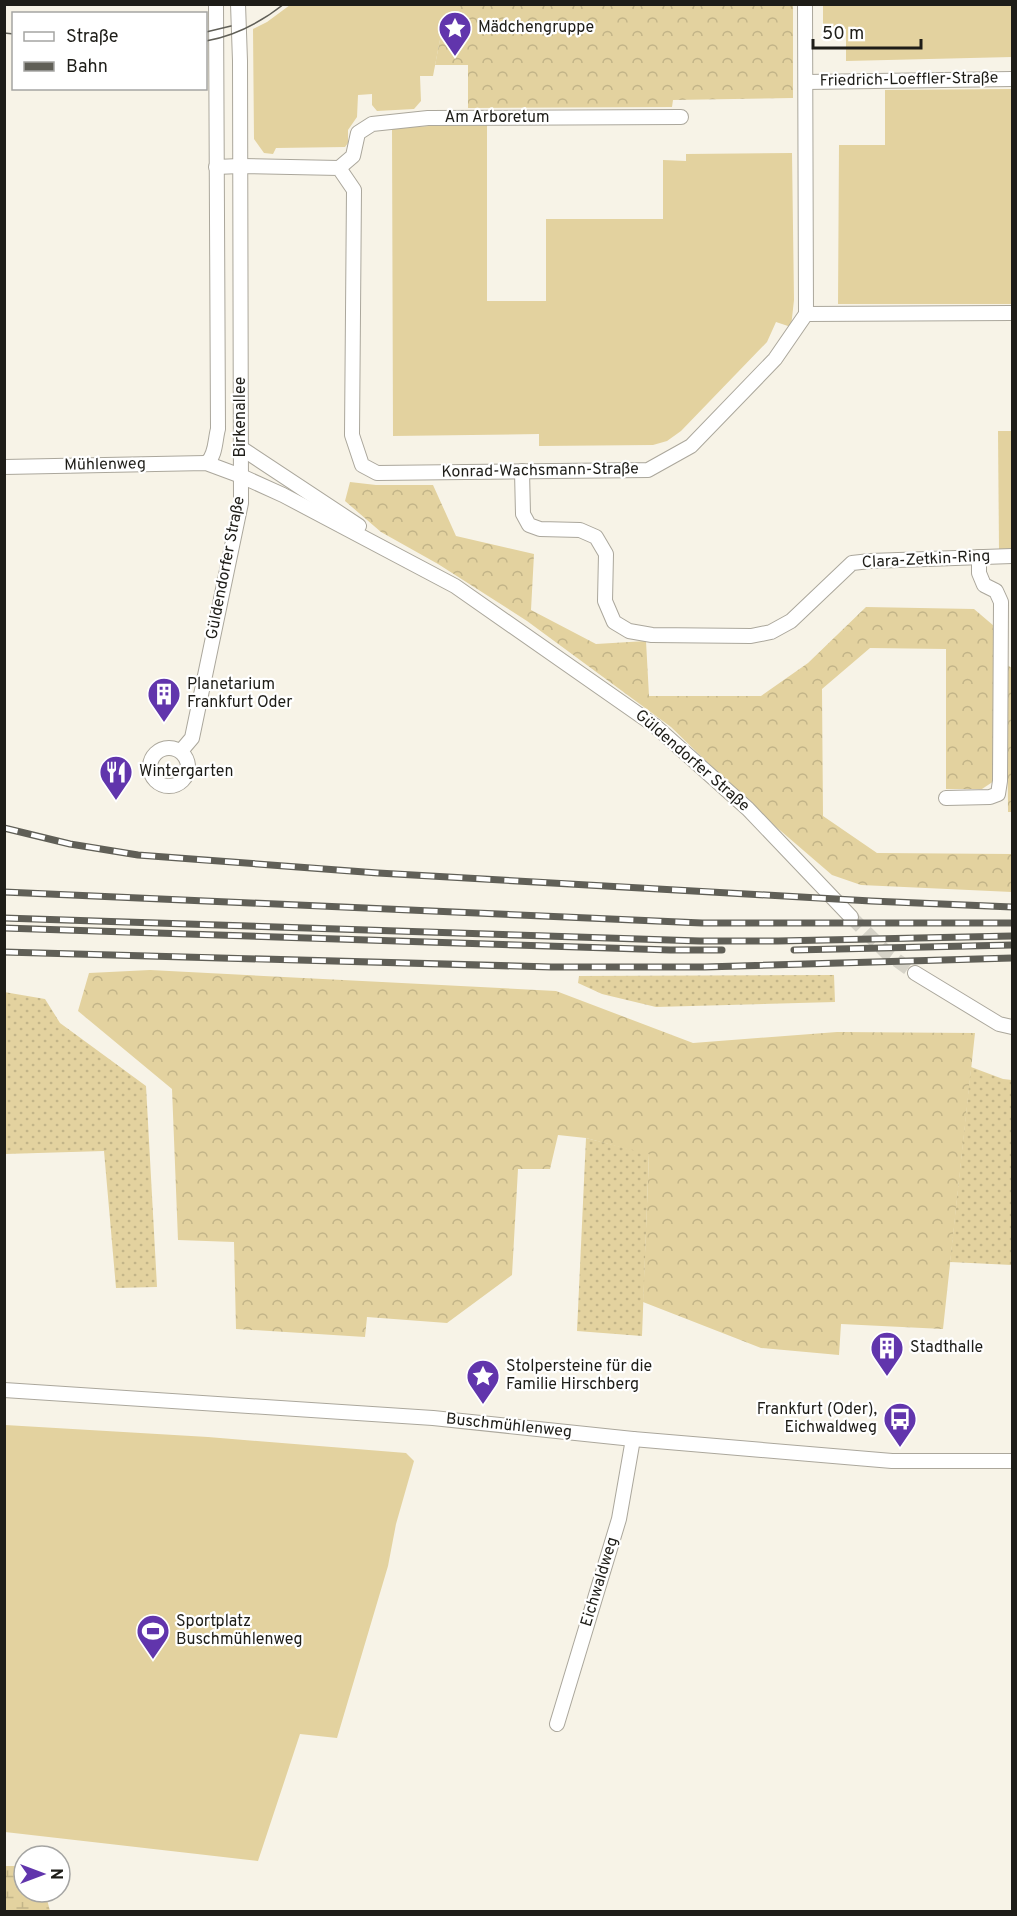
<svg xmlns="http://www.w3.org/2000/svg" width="1017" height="1916" font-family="Overpass,sans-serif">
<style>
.grass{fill:#e3d29f}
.forest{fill:url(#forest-crowns)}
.wetland{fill:url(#wetland-marsh)}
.garden{fill:url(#garden-dots)}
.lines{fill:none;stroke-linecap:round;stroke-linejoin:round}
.minor-tunnel{stroke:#d6d3c8;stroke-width:14;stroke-dasharray:14 7;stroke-linecap:butt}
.minor-casing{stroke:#aba79c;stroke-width:16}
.minor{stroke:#fff;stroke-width:14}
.tram{stroke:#605f57;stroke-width:1.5}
.rail-casing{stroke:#605f57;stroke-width:7}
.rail{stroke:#fff;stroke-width:4.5;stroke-dasharray:14;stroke-linecap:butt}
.labels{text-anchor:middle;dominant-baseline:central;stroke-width:4.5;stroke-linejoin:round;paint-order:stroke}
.poi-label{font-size:16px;fill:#1e1d18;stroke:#fff;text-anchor:start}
.street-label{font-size:16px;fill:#1e1d18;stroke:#fff}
</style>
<defs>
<pattern id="forest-crowns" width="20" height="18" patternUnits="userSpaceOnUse" patternTransform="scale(1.5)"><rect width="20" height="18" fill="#e3d29f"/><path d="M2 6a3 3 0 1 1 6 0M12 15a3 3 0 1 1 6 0" fill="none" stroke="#c2b488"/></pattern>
<pattern id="wetland-marsh" width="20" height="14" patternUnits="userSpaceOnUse" patternTransform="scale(1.5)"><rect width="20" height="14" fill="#e3d29f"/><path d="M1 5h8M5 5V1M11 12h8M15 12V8" fill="none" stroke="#c2b488"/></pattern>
<pattern id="garden-dots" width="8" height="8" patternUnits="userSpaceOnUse" patternTransform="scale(1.5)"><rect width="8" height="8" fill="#e3d29f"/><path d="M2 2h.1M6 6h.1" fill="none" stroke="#c2b488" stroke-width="1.8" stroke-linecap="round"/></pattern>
</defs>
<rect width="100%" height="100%" fill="#f7f3e7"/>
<g class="grass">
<path d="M 290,5 L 459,5 L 443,24 L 433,76 L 420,76 L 421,101 L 414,109 L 377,111 L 372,105 L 372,94 L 358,95 L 357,117 L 348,130 L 348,143 L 345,147 L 276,148 L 273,154 L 264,153 L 254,139 L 253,29 L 267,22 Z"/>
<path d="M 823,5 L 1012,5 L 1012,57 L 846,61 L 846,29 L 823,29 Z"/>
<path d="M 1012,89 L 1012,304 L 838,304 L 839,145 L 885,145 L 885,90 Z"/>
<path d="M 487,123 L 487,301 L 546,301 L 546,219 L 663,219 L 663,160 L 686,161 L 686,154 L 792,153 L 794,300 L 791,327 L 776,322 L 767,342 L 681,431 L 667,441 L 653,445 L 539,446 L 539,434 L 393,436 L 392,128 Z"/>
<path d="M 998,431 L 1012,431 L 1012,549 L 999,549 Z"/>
<path d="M 5,1425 L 208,1437 L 406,1453 L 414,1461 L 396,1524 L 388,1566 L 337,1738 L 300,1734 L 258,1861 L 5,1832 Z"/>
</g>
<g class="forest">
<path d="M 459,4 L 793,5 L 793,98 L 673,100 L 672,107 L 468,108 L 468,65 L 435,65 L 443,24 Z"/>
<path d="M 350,482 L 376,485 L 433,485 L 456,536 L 534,554 L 531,610 L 596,644 L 646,641 L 649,696 L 761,696 L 808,663 L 866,607 L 974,609 L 994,626 L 994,781 L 982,789 L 946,789 L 946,649 L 870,648 L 822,689 L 823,816 L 877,853 L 1012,854 L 1012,892 L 861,885 L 832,875 L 752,806 L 671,727 L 527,621 L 438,564 L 381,532 L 345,501 Z"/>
<path d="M 1007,665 L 1012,668 L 1012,812 L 1008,812 Z"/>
<path d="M 150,970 L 556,991 L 693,1043 L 837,1032 L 975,1033 L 943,1329 L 841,1324 L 839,1355 L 761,1348 L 643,1302 L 649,1155 L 586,1138 L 558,1135 L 550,1169 L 518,1169 L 512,1275 L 447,1323 L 367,1317 L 365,1337 L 236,1329 L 234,1242 L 178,1240 L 172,1089 L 78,1011 L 89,973 Z"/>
</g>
<path class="wetland" d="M 5,1866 L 24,1866 L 24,1892 L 45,1892 L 50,1911 L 5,1911 Z"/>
<g class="garden">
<path d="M 834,975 L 835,1002 L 656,1007 L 602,994 L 578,983 L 579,976 Z"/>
<path d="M 4,992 L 45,999 L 60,1023 L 146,1086 L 157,1287 L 116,1288 L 104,1151 L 5,1154 Z"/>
<path d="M 971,1067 L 1003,1079 L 1012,1080 L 1012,1265 L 950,1262 Z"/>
<path d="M 586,1138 L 649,1154 L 642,1336 L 577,1331 Z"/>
</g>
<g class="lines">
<path class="minor-tunnel" d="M 851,917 L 888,954 L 915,973"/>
<defs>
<g id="minor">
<path d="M 806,82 L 1012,79"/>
<path d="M 216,167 L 240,166 L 339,168 L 354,190 L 352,435 L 362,465 L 377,473 L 648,470 L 691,446 L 775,359 L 806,314 L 805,4"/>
<path d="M 339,168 L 353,156 L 358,133 L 372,124 L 428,118 L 681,117"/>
<path d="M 806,314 L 1012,313"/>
<path d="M 241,448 L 359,526"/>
<path d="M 206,463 C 216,457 215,439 218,429 L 216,4"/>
<path d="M 4,467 L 206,463 L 241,476 L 283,495 L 455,586 L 654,725 L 748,809 L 851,917"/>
<path d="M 522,471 L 523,514 L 529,525 L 540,529 L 580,530 L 596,537 L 606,554 L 605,601 L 614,622 L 629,631 L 652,635 L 751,636 L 771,632 L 791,621 L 852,563 L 870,561 L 1012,556"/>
<circle cx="169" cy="767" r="19"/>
<path d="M 181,751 L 192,738 L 241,503 L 240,61 L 238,4"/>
<path d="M 946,798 L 990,797 L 998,794 L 1000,781 L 1001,602 L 996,591 L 984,585 L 979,573 L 979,557"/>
<path d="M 915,973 L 999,1024 L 1012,1027"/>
<path d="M 4,1390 L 433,1418 L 633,1439 L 892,1461 L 1012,1461"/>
<path d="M 557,1724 L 619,1519 L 633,1439"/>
</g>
</defs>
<use href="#minor" class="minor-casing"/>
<use href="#minor" class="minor"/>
<g class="tram">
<path d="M 206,32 L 231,26"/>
<path d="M 4,33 L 14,34"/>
<path d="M 206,41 C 235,36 260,23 284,4"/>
</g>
<defs>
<g id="rail">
<path d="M 4,828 L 70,844 L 138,855 L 378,873 L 871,901 L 1012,907"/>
<path d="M 4,892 L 702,923 L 1012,923"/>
<path d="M 4,918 L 700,941 L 778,941 L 1012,936"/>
<path d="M 4,928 L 670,950 L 722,950"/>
<path d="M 794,950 L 1012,945"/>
<path d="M 4,952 L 551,967 L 705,967 L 1012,958"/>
</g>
</defs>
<use href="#rail" class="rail-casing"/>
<use href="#rail" class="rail"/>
</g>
<defs>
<symbol id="sight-pin" viewBox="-11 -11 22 30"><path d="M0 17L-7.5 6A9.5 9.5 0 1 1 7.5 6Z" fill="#6135ac" stroke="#fff"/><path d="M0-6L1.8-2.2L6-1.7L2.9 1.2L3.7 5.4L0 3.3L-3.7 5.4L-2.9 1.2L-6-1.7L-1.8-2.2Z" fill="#fff"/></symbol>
<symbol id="building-pin" viewBox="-11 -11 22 30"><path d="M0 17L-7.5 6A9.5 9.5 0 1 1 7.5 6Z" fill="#6135ac" stroke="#fff"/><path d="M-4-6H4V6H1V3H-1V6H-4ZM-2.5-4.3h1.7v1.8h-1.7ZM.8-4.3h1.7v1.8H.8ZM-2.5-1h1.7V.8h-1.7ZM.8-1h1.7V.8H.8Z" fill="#fff"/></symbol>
<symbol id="restaurant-pin" viewBox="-11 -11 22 30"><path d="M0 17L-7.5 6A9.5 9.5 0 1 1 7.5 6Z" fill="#6135ac" stroke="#fff"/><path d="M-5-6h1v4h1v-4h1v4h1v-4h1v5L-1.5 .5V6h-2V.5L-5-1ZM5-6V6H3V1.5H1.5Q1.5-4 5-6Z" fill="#fff"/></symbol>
<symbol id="bus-pin" viewBox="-11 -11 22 30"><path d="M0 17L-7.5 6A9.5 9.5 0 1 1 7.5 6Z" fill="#6135ac" stroke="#fff"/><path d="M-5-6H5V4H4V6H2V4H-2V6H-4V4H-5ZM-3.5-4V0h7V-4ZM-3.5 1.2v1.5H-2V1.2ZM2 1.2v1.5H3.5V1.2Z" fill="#fff"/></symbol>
<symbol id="stadium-pin" viewBox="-11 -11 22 30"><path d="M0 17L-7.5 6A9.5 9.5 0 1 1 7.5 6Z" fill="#6135ac" stroke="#fff"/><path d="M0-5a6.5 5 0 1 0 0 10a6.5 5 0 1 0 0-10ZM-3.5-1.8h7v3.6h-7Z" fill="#fff"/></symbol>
</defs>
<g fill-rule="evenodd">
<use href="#sight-pin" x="436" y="9" width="38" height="52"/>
<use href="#building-pin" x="145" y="675" width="38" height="52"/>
<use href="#restaurant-pin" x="97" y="753" width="38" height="52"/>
<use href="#building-pin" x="868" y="1329" width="38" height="52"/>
<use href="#sight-pin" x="464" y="1357" width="38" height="52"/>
<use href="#bus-pin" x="881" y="1400" width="38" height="52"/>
<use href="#stadium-pin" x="134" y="1612" width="38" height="52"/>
</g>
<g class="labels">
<g class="poi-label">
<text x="478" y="28">Mädchengruppe</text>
<text x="187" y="685">Planetarium<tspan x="187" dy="18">Frankfurt Oder</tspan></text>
<text x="139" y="772">Wintergarten</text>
<text x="910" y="1348">Stadthalle</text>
<text x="506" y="1367">Stolpersteine für die<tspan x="506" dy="18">Familie Hirschberg</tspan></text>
<text x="877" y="1410" text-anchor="end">Frankfurt (Oder),<tspan x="877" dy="18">Eichwaldweg</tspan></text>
<text x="176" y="1622">Sportplatz<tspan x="176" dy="18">Buschmühlenweg</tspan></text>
</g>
<g class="street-label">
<text transform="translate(909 80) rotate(-1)">Friedrich-Loeffler-Straße</text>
<text x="497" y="118">Am Arboretum</text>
<text transform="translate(241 417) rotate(-90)">Birkenallee</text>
<text transform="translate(105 465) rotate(-1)">Mühlenweg</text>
<text transform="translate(540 471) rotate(-1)">Konrad-Wachsmann-Straße</text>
<text transform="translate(926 560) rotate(-3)">Clara-Zetkin-Ring</text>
<text transform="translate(226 568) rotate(-79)">Güldendorfer Straße</text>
<text transform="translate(692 761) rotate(41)">Güldendorfer Straße</text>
<text transform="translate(509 1426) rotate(6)">Buschmühlenweg</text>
<text transform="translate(600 1582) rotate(-73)">Eichwaldweg</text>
</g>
</g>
<rect width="1017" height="1916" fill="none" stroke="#1e1d18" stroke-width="12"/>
<rect x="12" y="12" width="195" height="78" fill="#ffffff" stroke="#a5a5a3" stroke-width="1.5"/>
<rect x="24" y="32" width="30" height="9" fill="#ffffff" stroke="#a5a5a3" stroke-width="1.5"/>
<text x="66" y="42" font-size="18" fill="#1e1d18">Straße</text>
<rect x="24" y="62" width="30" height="9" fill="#605f57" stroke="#a5a5a3" stroke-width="1.5"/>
<text x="66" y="72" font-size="18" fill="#1e1d18">Bahn</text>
<g transform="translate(42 1874) rotate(90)"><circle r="28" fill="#ffffff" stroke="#a5a5a3" stroke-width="1.5"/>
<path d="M0-4.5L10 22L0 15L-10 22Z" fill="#6135ac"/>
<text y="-9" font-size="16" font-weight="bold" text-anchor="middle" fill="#1e1d18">N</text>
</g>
<path d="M813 39v9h108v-9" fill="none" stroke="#1e1d18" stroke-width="3"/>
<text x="822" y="39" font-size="18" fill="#1e1d18" stroke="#ffffff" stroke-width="4.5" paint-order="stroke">50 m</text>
</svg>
